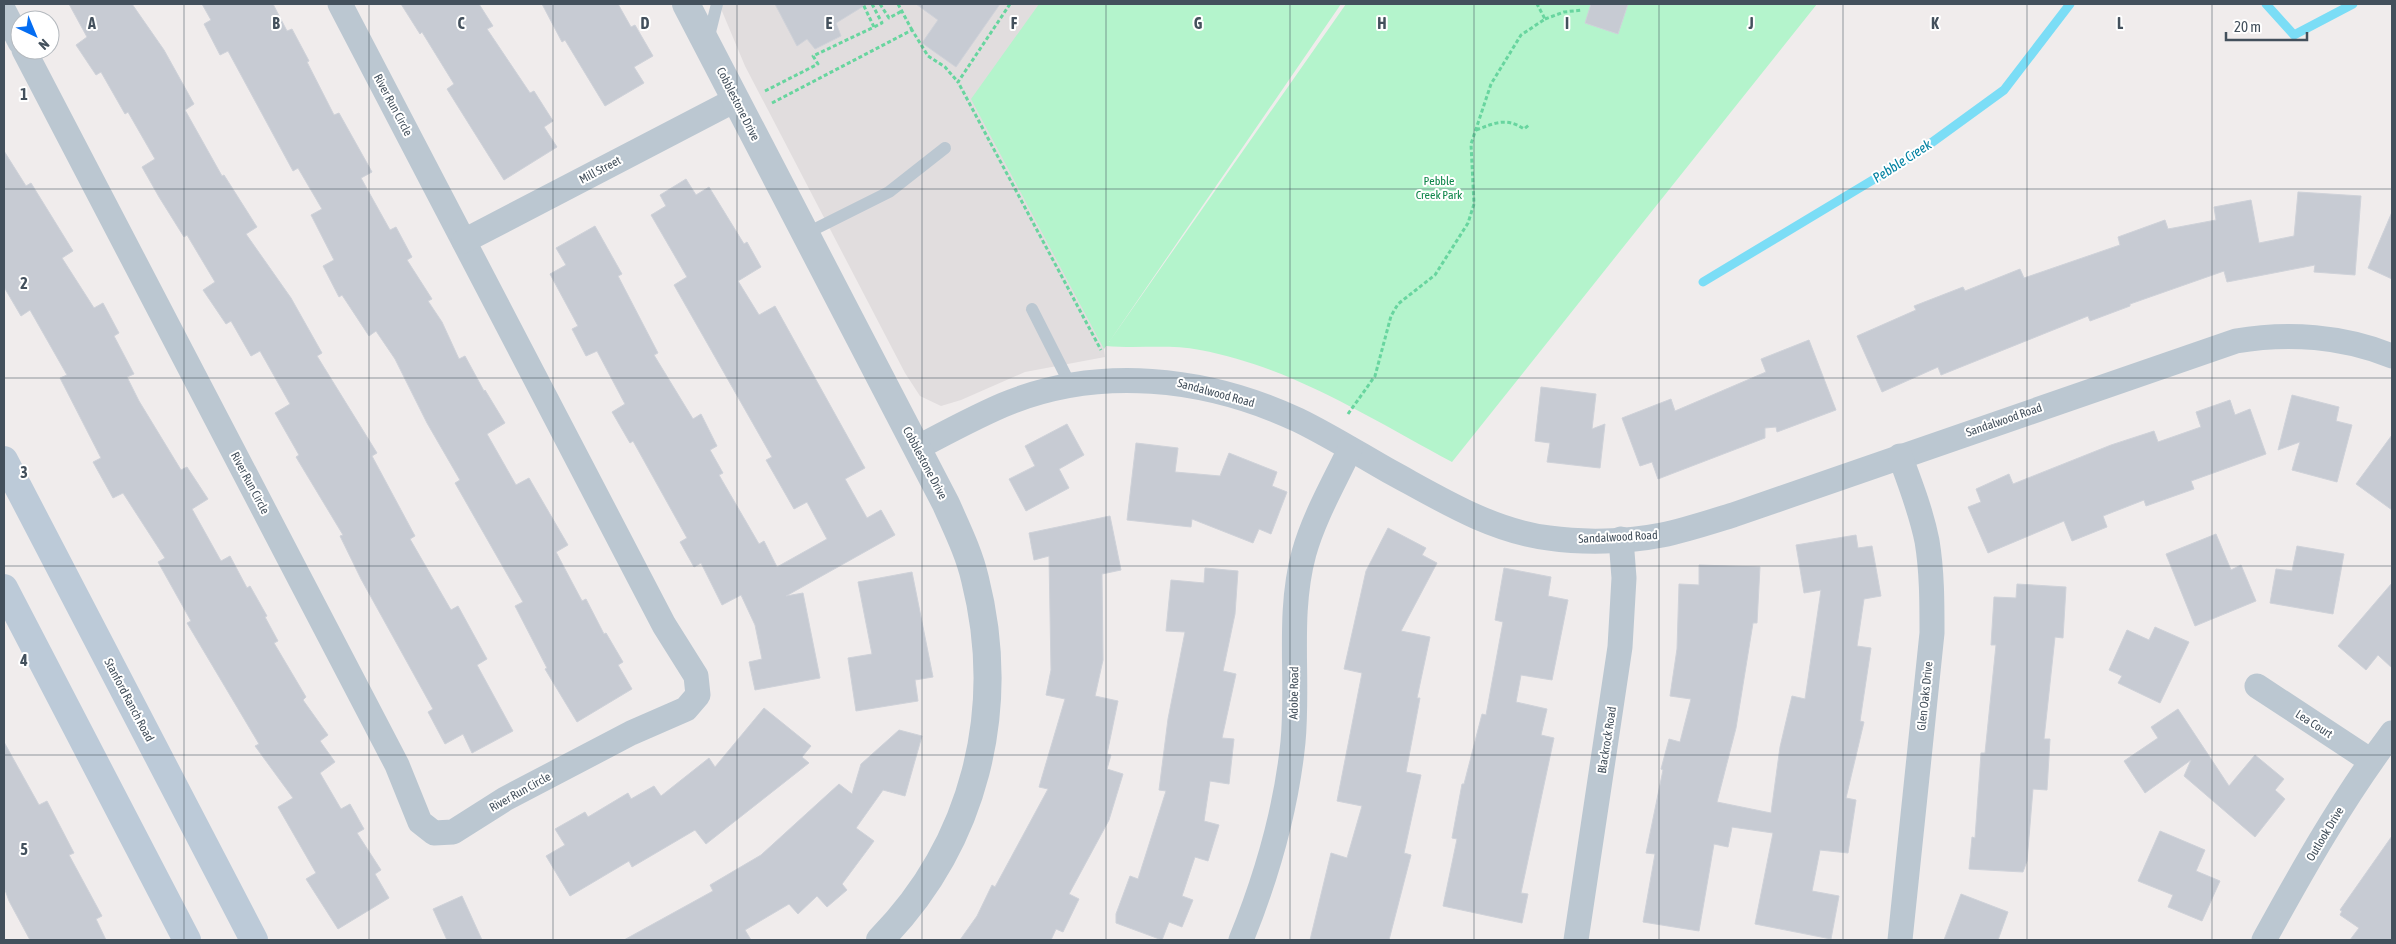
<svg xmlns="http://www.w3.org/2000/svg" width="2396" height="944" font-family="'Asap Condensed',sans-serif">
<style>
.education{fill:#e1ddde}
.green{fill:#b4f4cc}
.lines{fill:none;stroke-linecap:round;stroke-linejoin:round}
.stream{stroke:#7bddf6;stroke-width:9}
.building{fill:#c7cbd3;stroke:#cfd2d9}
.path{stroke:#68d59f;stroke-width:3;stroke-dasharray:4 2.5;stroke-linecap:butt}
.service{stroke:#bbc7d1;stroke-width:12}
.minor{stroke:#bbc7d1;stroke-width:25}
.tertiary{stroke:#bbc7d1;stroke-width:28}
.secondary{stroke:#bccad8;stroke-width:28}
.grid{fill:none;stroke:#43505c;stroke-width:1;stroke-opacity:0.55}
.labels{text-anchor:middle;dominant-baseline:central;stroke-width:4;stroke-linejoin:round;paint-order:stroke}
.street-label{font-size:12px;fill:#43505c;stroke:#fff}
.park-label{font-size:12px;fill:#0c8548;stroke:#fff}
.water-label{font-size:14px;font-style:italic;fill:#0281a1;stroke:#fff}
.grid-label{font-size:16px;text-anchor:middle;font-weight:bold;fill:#43505c;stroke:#fff;stroke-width:4;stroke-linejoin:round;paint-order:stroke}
</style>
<rect width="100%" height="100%" fill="#f0ecec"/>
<path class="education" d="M 719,4 L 1337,4 L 1104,349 L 1105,357 L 1025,372 L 961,400 L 941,406 L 920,396 L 905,373 L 745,66 Z"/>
<path class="green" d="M 1039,4 L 1341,4 L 1109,342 L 1346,4 L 1817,4 L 1452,462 C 1371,419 1292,367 1200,350 C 1169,344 1137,349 1106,346 L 1104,349 L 971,99 Z"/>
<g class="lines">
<g class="stream">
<path d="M 2266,4 L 2294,35 L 2353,4"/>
<path d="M 1703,282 L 1916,154 L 2004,90 L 2070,4"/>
</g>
</g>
<g class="building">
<path d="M 69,4 L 132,4 L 164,50 L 194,104 L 185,110 L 222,176 L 224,175 L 257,227 L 246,234 L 291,298 L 322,353 L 317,356 L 377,453 L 372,456 L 415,536 L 410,539 L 451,610 L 458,606 L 487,659 L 477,665 L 513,731 L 472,753 L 463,734 L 445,744 L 428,712 L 433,709 L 361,579 L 340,536 L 343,535 L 296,457 L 299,455 L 275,413 L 290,404 L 260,351 L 251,356 L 231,321 L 226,324 L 203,290 L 215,282 L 187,235 L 184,237 L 159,197 L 142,167 L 155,159 L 128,112 L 125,114 L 101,72 L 96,75 L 76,45 L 87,37 Z"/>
<path d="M 202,4 L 273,4 L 287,31 L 292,29 L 309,61 L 307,62 L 334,115 L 339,113 L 372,172 L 361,178 L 390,230 L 396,227 L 412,257 L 407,260 L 432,299 L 428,301 L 442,322 L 459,359 L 465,356 L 484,391 L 485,390 L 505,423 L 487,434 L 516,485 L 529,478 L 568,545 L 556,552 L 582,601 L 586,599 L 604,634 L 606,633 L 623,662 L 618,665 L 632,689 L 577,722 L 545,669 L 547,668 L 515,606 L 523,602 L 455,483 L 460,480 L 427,423 L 395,359 L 376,331 L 369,336 L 342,295 L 339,297 L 323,266 L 334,260 L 311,215 L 322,209 L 298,168 L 293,171 L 228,51 L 220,55 L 204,24 L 211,20 Z"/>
<path d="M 401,4 L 479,4 L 493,26 L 487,29 L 530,93 L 534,91 L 553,121 L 544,127 L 557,147 L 504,180 L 447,89 L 454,84 L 422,32 L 420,34 Z"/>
<path d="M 542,4 L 618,4 L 631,27 L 635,25 L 653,56 L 634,67 L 644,83 L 605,106 L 565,40 L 562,42 Z"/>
<path d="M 775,4 L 867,4 L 836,23 L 841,36 L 815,49 L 807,39 L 797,46 Z"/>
<path d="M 916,4 L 1000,4 L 956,67 L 922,43 L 938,20 Z"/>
<path d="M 1591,4 L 1628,4 L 1618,34 L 1585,23 Z"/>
<path d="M 4,151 L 26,186 L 31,183 L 73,251 L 62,258 L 94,308 L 103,303 L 119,333 L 114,336 L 134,374 L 127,377 L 139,401 L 181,470 L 187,467 L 208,499 L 192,509 L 221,561 L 230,556 L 247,588 L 250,586 L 267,616 L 265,617 L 278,641 L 274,643 L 306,697 L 303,700 L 328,735 L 320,741 L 335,762 L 320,773 L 341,809 L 350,804 L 364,829 L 357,833 L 381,870 L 375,874 L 389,898 L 338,929 L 306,879 L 316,873 L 278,807 L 293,798 L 255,746 L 259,744 L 187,623 L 191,621 L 158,562 L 165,558 L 123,493 L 113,498 L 93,462 L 101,458 L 60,378 L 67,375 L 30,310 L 21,316 L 4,287 Z"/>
<path d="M 686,179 L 696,195 L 709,187 L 744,244 L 747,242 L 761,267 L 738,281 L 759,315 L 775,306 L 865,468 L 845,479 L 867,518 L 881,510 L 895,535 L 786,596 L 803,593 L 820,678 L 755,690 L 749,662 L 762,659 L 755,625 L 741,595 L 722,605 L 701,563 L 694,567 L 680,542 L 687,538 L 633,441 L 630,443 L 612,412 L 625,404 L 597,351 L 586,356 L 572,329 L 578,326 L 550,274 L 566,265 L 556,248 L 595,226 L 622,274 L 618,276 L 658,353 L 654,355 L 693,419 L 701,414 L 717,446 L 710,450 L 723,473 L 719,475 L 759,544 L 764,541 L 777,567 L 827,539 L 807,502 L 794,509 L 766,460 L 772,457 L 674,285 L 687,277 L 651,215 L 666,206 L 660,195 Z"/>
<path d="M 2298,192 L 2361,196 L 2355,275 L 2314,272 L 2315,265 L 2227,282 L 2224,271 L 2130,304 L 2130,306 L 2090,321 L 2088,316 L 1941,375 L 1938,367 L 1882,392 L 1857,336 L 1916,310 L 1914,306 L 1963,287 L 1965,291 L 2020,269 L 2024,278 L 2120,245 L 2118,237 L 2165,220 L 2168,229 L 2216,220 L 2214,207 L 2251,200 L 2259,243 L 2294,236 Z"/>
<path d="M 2392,212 L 2392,279 L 2368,268 Z"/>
<path d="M 1809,340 L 1836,410 L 1777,432 L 1776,427 L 1765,428 L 1765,438 L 1658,479 L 1652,462 L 1640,466 L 1622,418 L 1671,399 L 1675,411 L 1766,372 L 1761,359 Z"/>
<path d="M 1541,387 L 1596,394 L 1592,429 L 1605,424 L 1600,468 L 1547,462 L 1550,443 L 1535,441 Z"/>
<path d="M 2292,395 L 2339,407 L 2336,421 L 2352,425 L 2337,482 L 2292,470 L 2300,442 L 2278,450 Z"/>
<path d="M 2230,400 L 2235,415 L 2250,409 L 2266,454 L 2191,481 L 2194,489 L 2146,506 L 2144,500 L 2103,516 L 2107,527 L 2072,541 L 2064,521 L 1988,553 L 1968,507 L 1981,502 L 1976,489 L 2009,474 L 2013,484 L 2111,445 L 2154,431 L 2158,442 L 2201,427 L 2196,412 Z"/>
<path d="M 1067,424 L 1084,455 L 1059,469 L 1069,488 L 1026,511 L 1009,479 L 1035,466 L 1025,446 Z"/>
<path d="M 2392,435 L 2392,510 L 2356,484 Z"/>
<path d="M 1136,443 L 1178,448 L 1175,472 L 1220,476 L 1229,453 L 1277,472 L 1272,486 L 1287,492 L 1271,534 L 1259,529 L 1253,543 L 1192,519 L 1191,527 L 1127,520 Z"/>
<path d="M 1110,516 L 1121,570 L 1102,574 L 1103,660 L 1095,696 L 1118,701 L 1107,754 L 1111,755 L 1107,769 L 1123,774 L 1109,820 L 1069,894 L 1079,899 L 1063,932 L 1056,929 L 1051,940 L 960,940 L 977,916 L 992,885 L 995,887 L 1048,789 L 1039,787 L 1065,699 L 1046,695 L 1051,670 L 1049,556 L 1034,560 L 1029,533 Z"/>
<path d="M 1388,528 L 1426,548 L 1422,555 L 1437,563 L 1401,631 L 1430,637 L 1417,698 L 1420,698 L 1406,772 L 1421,775 L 1404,853 L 1411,855 L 1389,940 L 1310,940 L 1331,853 L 1347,858 L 1362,806 L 1337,801 L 1362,673 L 1344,669 L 1366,571 Z"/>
<path d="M 2216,534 L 2231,570 L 2241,565 L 2256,601 L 2195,626 L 2166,554 Z"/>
<path d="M 1856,535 L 1858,548 L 1872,546 L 1881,596 L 1864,599 L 1857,646 L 1871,648 L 1860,721 L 1864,722 L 1846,798 L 1856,800 L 1848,853 L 1820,850 L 1812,891 L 1839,896 L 1831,939 L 1755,924 L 1773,833 L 1732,827 L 1728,847 L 1714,844 L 1699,931 L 1643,922 L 1655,854 L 1646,853 L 1663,770 L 1661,769 L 1669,739 L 1680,742 L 1691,699 L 1670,696 L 1677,649 L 1679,584 L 1699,585 L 1699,565 L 1760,567 L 1757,623 L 1753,623 L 1736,728 L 1717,802 L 1771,813 L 1780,747 L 1792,696 L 1805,699 L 1821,590 L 1804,593 L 1796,545 Z"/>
<path d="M 2297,546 L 2344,554 L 2333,614 L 2270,603 L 2276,569 L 2292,571 Z"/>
<path d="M 1205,568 L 1238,571 L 1235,614 L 1223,671 L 1236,674 L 1222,738 L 1234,739 L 1229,784 L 1210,781 L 1204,821 L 1219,825 L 1208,861 L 1195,857 L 1182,896 L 1193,900 L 1182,927 L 1169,922 L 1162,940 L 1116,923 L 1116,914 L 1130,876 L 1138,879 L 1166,791 L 1159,790 L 1168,719 L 1185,632 L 1166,631 L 1171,580 L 1204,583 Z"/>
<path d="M 1504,568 L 1551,577 L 1548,596 L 1568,600 L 1552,680 L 1521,675 L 1516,702 L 1547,709 L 1541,735 L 1554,738 L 1521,893 L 1528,894 L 1522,923 L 1443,906 L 1457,839 L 1452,838 L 1462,784 L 1464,784 L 1482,714 L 1486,715 L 1503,622 L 1495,620 Z"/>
<path d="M 912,572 L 933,677 L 915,680 L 918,701 L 856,711 L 848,658 L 872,654 L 858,582 Z"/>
<path d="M 2392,583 L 2392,668 L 2378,655 L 2366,670 L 2338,646 Z"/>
<path d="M 2017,584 L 2066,587 L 2063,638 L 2055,637 L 2044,739 L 2050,739 L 2047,790 L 2033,789 L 2027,861 L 2023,872 L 1969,869 L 1972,837 L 1975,838 L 1981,753 L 1985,753 L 1996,645 L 1991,645 L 1994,597 L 2016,598 Z"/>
<path d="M 2155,627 L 2189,642 L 2160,703 L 2118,683 L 2122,676 L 2109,670 L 2127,630 L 2149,640 Z"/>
<path d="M 764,708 L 811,746 L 802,757 L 809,763 L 706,844 L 695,830 L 632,867 L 629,861 L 570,896 L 546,856 L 565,845 L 555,829 L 585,812 L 588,817 L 628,793 L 631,799 L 654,786 L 661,796 L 709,758 L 715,767 Z"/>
<path d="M 2178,709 L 2229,786 L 2255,755 L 2284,779 L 2275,790 L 2285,799 L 2255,837 L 2184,776 L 2191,760 L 2145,793 L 2124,761 L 2158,738 L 2151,727 Z"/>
<path d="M 899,730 L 922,736 L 905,796 L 883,790 L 856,828 L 874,841 L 842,884 L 847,890 L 827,907 L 817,896 L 798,914 L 789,904 L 745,930 L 751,940 L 624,940 L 713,891 L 710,885 L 761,855 L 839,784 L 852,794 L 861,764 Z"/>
<path d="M 4,742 L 39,805 L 47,801 L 74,853 L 69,855 L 102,916 L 96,919 L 106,940 L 30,940 L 9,901 L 4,887 Z"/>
<path d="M 2160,831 L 2205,850 L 2196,871 L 2220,881 L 2202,921 L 2168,907 L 2173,895 L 2138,881 Z"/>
<path d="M 2392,836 L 2392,940 L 2350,940 L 2359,928 L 2340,915 L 2342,911 L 2340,910 Z"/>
<path d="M 1961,894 L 2008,912 L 1998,940 L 1944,940 Z"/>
<path d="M 462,896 L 482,940 L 447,940 L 433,909 Z"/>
</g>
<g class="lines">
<g class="path">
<path d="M 872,4 L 882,23 L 874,27"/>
<path d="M 880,4 L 889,18 L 902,11"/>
<path d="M 898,4 L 912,30"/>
<path d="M 1010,4 L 958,82 L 1101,350"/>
<path d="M 1545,19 L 1564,12 L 1582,10"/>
<path d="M 765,91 L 818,64 L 813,56 L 874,27 L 863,4"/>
<path d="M 772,103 L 912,30 L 928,56 L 945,67 L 958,82"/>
<path d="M 1476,130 C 1495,123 1506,117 1524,129 L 1529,125"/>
<path d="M 1348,414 L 1375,376 L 1391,316 L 1398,304 L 1435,275 L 1468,223 L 1474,204 L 1471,144 L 1491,84 L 1521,35 L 1545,19 L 1537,4"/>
</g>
<g class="service">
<path d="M 708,40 L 717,4"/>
<path d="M 805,234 L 889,192 L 945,148"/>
<path d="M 1032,309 L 1071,386"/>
</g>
<g class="minor">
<path d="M 4,11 L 20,42"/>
<path d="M 24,50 L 397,765 L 420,822 L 434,833 L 453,832 L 505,799 L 631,733 L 686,709 L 698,695 L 696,676 L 664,625 L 340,4"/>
<path d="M 464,241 L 735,100"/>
<path d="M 917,448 C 945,433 973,418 1003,405 C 1098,365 1206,377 1298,420 C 1329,435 1359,454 1389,471 C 1439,498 1491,531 1549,538 C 1584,543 1626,542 1662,535 C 1686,530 1710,522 1733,515 L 2236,341 C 2288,332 2343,336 2392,356"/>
<path d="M 1900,456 C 1910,483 1921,511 1927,541 C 1932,571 1932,602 1932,633 L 1900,940"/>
<path d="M 2257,686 L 2371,761"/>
<path d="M 1241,940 C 1267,876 1286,811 1293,742 C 1299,679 1287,615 1304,553 C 1314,517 1334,483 1350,449"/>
<path d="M 1576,940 L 1620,647 L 1624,578 L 1621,539"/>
<path d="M 2264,940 C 2303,869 2343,798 2392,733"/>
</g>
<path class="tertiary" d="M 686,4 L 946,504 C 957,529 969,553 975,579 C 1008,710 975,843 880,940"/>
<g class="secondary">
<path d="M 4,460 L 254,940"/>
<path d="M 4,588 L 187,940"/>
</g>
</g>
<path class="grid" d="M 184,4 L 184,940M 369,4 L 369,940M 553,4 L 553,940M 737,4 L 737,940M 922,4 L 922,940M 1106,4 L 1106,940M 1290,4 L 1290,940M 1474,4 L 1474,940M 1659,4 L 1659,940M 1843,4 L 1843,940M 2027,4 L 2027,940M 2212,4 L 2212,940M 4,189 L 2392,189M 4,378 L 2392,378M 4,566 L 2392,566M 4,755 L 2392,755"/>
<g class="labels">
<g class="street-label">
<text transform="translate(738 104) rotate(63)">Cobblestone Drive</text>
<text transform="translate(393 105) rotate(62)">River Run Circle</text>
<text transform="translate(600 170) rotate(-28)">Mill Street</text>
<text transform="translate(1216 393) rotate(15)">Sandalwood Road</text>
<text transform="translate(2004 420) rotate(-19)">Sandalwood Road</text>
<text transform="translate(925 463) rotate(62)">Cobblestone Drive</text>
<text transform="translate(250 483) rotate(62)">River Run Circle</text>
<text transform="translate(1618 537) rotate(-3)">Sandalwood Road</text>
<text transform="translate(1294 693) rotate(-89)">Adobe Road</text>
<text transform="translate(1925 696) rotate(-84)">Glen Oaks Drive</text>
<text transform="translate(129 700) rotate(62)">Stanford Ranch Road</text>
<text transform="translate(2314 724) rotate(33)">Lea Court</text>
<text transform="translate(1607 740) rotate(-81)">Blackrock Road</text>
<text transform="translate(520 792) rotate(-29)">River Run Circle</text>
<text transform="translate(2325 834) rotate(-59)">Outlook Drive</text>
</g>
<g class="park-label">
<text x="1439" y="181">Pebble<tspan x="1439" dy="14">Creek Park</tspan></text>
</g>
<g class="water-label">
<text transform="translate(1902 161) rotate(-33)">Pebble Creek</text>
</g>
</g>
<g class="grid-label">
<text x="92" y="29">A</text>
<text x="276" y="29">B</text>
<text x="461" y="29">C</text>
<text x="645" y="29">D</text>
<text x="829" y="29">E</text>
<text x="1014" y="29">F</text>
<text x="1198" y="29">G</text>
<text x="1382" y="29">H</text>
<text x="1567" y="29">I</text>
<text x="1751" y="29">J</text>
<text x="1935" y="29">K</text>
<text x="2120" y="29">L</text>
<text x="24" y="100">1</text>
<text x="24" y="289">2</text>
<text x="24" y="478">3</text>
<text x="24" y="666">4</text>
<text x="24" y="855">5</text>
</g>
<rect width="2396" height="944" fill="none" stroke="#43505c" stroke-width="10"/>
<g transform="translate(35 35) rotate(136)"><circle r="24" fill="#ffffff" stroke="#b4b9be"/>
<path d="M0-4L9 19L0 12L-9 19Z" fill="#046df2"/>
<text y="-8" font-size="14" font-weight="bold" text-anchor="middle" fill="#43505c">N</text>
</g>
<path d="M2226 32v8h81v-8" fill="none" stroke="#43505c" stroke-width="2.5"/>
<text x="2234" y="32" font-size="15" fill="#43505c" stroke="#ffffff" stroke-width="4" paint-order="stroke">20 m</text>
</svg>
